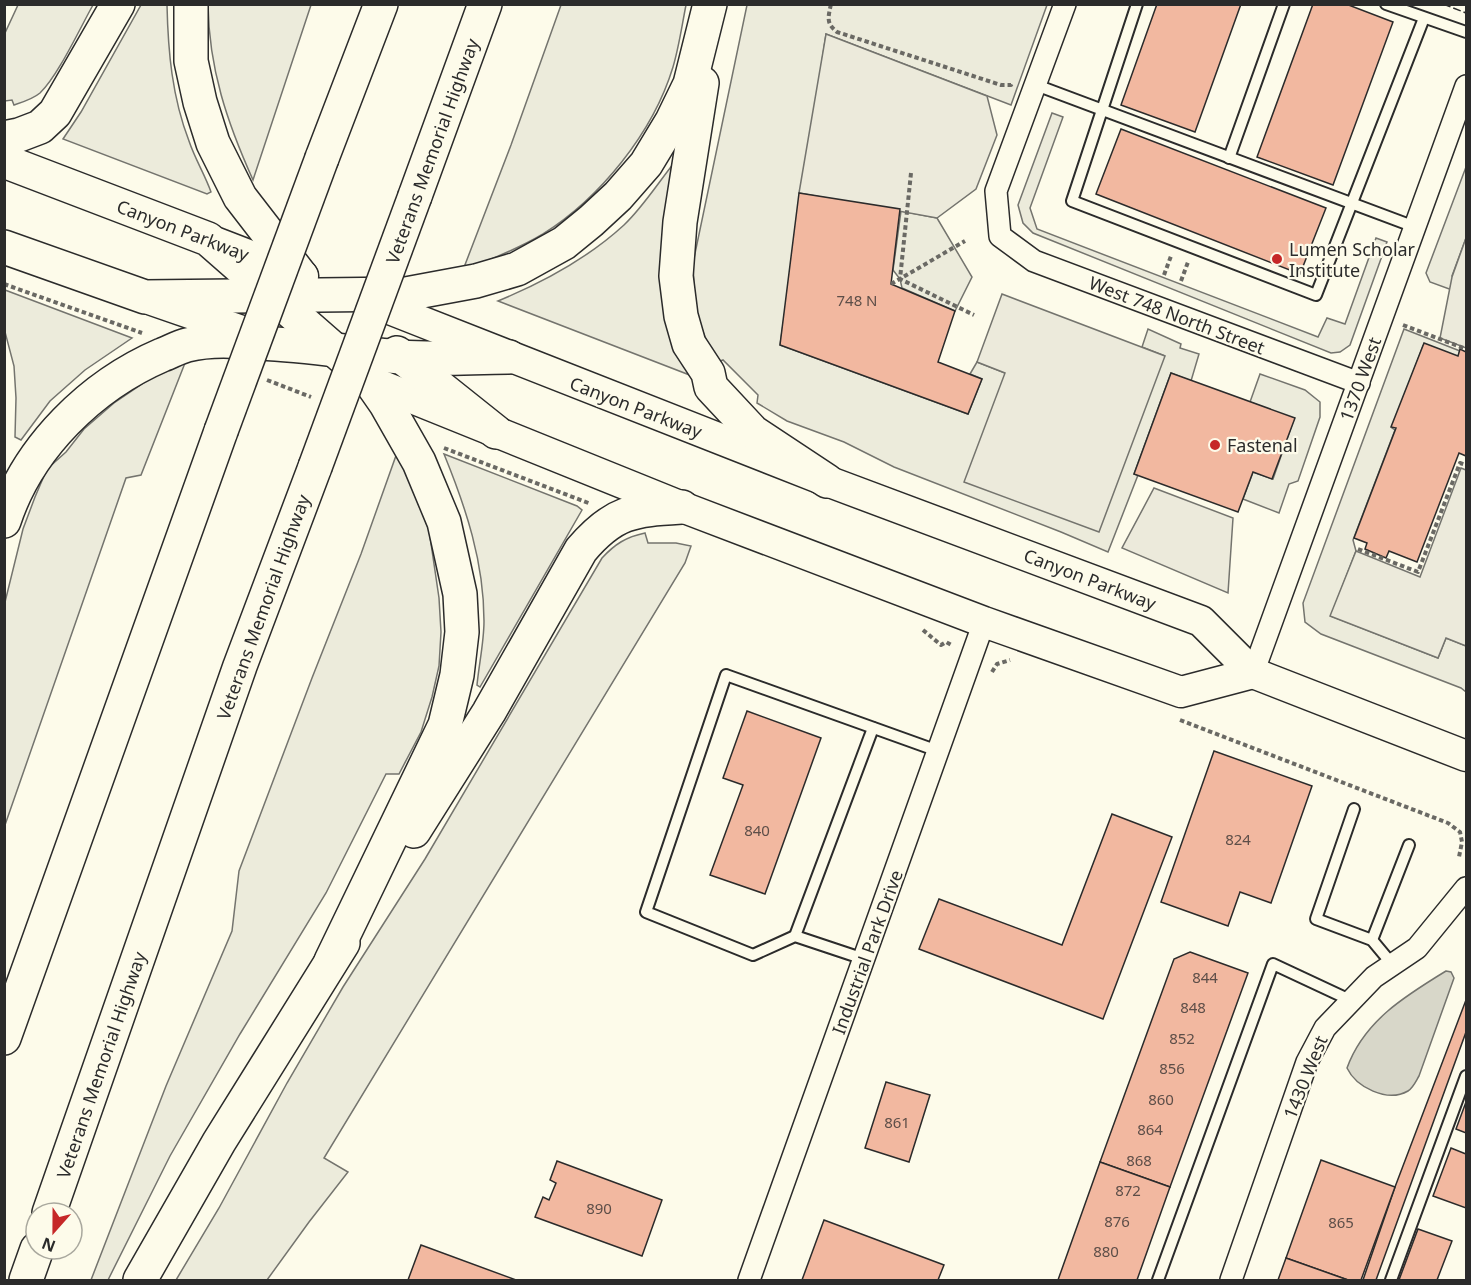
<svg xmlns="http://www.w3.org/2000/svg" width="1471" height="1285" font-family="'Noto Sans',sans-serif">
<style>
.green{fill:#ecebdb;stroke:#74746e;stroke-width:1.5}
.parking{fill:#eceadb;stroke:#74746e;stroke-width:1.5}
.water{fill:#d8d7c9;stroke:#74746e;stroke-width:1.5}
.building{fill:#f2b8a0;stroke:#2b2b2b;stroke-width:1.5}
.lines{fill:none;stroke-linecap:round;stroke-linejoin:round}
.lane-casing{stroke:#2b2b2b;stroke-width:14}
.street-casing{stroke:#2b2b2b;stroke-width:24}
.secondary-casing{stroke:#2b2b2b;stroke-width:33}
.highway-casing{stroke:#2b2b2b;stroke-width:36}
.path{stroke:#6a6964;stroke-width:4;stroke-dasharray:4.5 3;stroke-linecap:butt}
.lane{stroke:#fdfbea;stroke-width:10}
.street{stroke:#fdfbea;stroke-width:21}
.secondary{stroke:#fdfbea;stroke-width:30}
.highway{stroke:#fdfbea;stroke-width:33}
.highway-bridge-casing{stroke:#2b2b2b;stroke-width:36;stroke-linecap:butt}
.highway-bridge{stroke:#fdfbea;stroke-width:33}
.fence{stroke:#2b2b2b;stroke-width:1.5;stroke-dasharray:8 3;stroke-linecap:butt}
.poi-dot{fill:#c62828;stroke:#fdfbea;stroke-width:2}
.labels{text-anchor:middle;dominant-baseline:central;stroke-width:4.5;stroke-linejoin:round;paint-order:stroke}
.number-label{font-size:15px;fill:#5d4e48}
.street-label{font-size:18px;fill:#2b2b2b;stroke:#fdfbea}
.poi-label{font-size:18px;fill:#2b2b2b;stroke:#fdfbea;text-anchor:start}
</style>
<rect width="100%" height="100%" fill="#fdfbea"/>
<g class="green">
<path d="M 18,5 L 93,5 C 80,28 58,76 40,93 C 33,99 23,102 14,105 L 12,100 L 5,101 L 5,33 Z"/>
<path d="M 141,5 L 167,5 C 168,51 172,97 189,141 C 195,159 205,175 211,192 L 207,194 L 63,139 L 81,112 Z"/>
<path d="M 208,5 L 311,5 L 253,180 C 227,122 209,69 208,5 Z"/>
<path d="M 561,5 L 686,5 C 682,25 679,47 673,67 C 653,133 600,198 543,234 C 518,249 490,260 463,270 L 511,145 Z"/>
<path d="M 747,5 L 1047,5 L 1011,105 L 826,34 L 780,345 L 968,414 L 982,379 L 970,374 L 977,362 L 1005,373 L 1165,356 L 1142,347 L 1148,329 L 1181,344 L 1180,348 L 1199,354 L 1191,381 L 1171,373 L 1134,474 L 1138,475 L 1108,552 L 1061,532 L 894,467 L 844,442 L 787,421 L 757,403 L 758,395 L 723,360 L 718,362 C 696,326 694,304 693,263 Z"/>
<path d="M 1052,113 L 1063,117 L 1030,208 L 1037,229 L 1318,337 L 1327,318 L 1345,324 L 1376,238 L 1387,242 L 1350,345 L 1340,352 L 1331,353 L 1033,233 L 1023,223 L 1018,205 Z"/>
<path d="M 674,163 L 700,379 L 498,301 C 544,282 587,259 624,225 C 643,207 658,183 674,163 Z"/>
<path d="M 1466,167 L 1466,238 L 1452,276 L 1463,294 L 1430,282 L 1426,273 Z"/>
<path d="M 901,211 L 937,218 L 972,277 L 955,311 L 902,288 L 900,279 L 893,270 Z"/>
<path d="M 5,290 L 132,338 L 85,370 L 50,401 L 21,440 L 15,437 L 16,398 L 14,366 L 5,332 Z"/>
<path d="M 1404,329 L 1460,351 L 1457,359 L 1423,346 L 1392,428 L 1395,430 L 1353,540 L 1356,551 L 1331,616 L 1438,658 L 1446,638 L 1466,646 L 1466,692 L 1461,688 L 1321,634 L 1305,622 L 1303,603 Z"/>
<path d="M 185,363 L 141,475 L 126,478 L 5,825 L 5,602 L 23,529 L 35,497 L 47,469 L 66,452 L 84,429 L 114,403 L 151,378 Z"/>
<path d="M 1260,374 L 1305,390 L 1320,402 L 1320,417 L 1298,481 L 1289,484 L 1279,513 L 1243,499 L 1253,472 L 1273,479 L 1294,419 L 1250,402 Z"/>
<path d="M 398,450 L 429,530 L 439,598 L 441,632 L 439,666 L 432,697 L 421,732 L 399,774 L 386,774 L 326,893 L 240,1034 L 170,1156 L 108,1280 L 91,1280 L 166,1086 L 232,931 L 239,871 L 312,678 L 361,554 Z"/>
<path d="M 444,454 L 577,506 L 582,510 L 480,687 L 477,685 C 479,664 484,642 484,621 C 484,562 466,508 444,454 Z"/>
<path d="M 645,533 L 648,543 L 676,543 L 691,546 L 685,563 L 324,1158 L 348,1172 L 309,1222 L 267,1280 L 176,1280 L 219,1208 L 287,1083 L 343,987 L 425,859 L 602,558 C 615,544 626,537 645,533 Z"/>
</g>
<g class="parking">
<path d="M 826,34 L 987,96 L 997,135 L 976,189 L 937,218 L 799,193 Z"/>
<path d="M 1466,238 L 1466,348 L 1440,338 L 1452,277 Z"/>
<path d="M 1002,294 L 1165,356 L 1099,532 L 964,482 L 1005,373 L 977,362 Z"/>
<path d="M 1461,468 L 1466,470 L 1466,646 L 1446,638 L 1438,658 L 1330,616 L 1356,551 L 1420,577 Z"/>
<path d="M 1154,488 L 1233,518 L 1228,593 L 1122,548 Z"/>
</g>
<path class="water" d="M 1446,971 L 1451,972 L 1454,978 L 1419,1076 C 1416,1081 1413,1088 1408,1091 C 1387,1103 1356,1087 1347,1068 C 1364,1021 1405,996 1446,971 Z"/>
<g class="building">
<path d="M 1157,4 L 1241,4 L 1195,132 L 1121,105 Z"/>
<path d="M 1313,4 L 1346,4 L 1393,22 L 1333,185 L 1257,157 Z"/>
<path d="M 1121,129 L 1326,208 L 1300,274 L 1096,194 Z"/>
<path d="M 799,193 L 900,209 L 891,284 L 955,311 L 938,362 L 982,379 L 968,414 L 780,345 Z"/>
<path d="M 1424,343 L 1458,356 L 1460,349 L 1466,352 L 1466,456 L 1459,453 L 1417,562 L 1389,551 L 1386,558 L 1365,549 L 1367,543 L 1354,538 L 1396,428 L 1391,427 Z"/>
<path d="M 1171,373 L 1295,418 L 1272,479 L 1253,472 L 1238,512 L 1134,474 Z"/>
<path d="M 747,711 L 821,738 L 765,894 L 710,875 L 743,785 L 723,778 Z"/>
<path d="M 1214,751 L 1312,786 L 1271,903 L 1240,892 L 1228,926 L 1161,902 Z"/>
<path d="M 1112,814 L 1172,837 L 1103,1019 L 919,949 L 939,899 L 1062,945 Z"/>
<path d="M 1190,952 L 1248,973 L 1170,1187 L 1100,1162 L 1174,959 Z"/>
<path d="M 1466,1000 L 1466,1032 L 1376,1280 L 1363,1280 L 1395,1187 Z"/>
<path d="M 886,1082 L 930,1095 L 909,1162 L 865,1148 Z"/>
<path d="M 1466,1102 L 1466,1133 L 1456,1129 Z"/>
<path d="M 1451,1148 L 1466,1154 L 1466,1208 L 1433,1196 Z"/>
<path d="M 1321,1160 L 1395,1187 L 1361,1280 L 1348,1280 L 1286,1258 Z"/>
<path d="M 557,1161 L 662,1200 L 642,1256 L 535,1217 L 543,1197 L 549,1200 L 556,1183 L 550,1180 Z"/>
<path d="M 1100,1162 L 1170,1187 L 1137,1280 L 1058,1280 Z"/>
<path d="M 824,1220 L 944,1265 L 938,1280 L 802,1280 Z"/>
<path d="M 1418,1229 L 1452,1241 L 1437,1280 L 1399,1280 Z"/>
<path d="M 421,1245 L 516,1280 L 408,1280 Z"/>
<path d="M 1286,1258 L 1348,1280 L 1278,1280 Z"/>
</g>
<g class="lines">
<defs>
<g id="lane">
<path d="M 1137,4 L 1072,201 L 1316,295 L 1424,18"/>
<path d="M 1386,4 L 1466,32"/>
<path d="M 1036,85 L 1415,227"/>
<path d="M 1229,158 L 1284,4"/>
<path d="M 1354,809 L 1316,919 L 1372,940 L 1392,964"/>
<path d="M 795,936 L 873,728"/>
<path d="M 1372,940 L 1409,845"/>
<path d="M 864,959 L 795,936 L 753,955 L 646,912 L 726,675 L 938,751"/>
<path d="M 1158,1280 L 1273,964 L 1350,1000"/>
<path d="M 1391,1280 L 1466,1076"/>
</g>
<g id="street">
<path d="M 1065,4 L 996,191 L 1000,236 L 1034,261 L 1359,383"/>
<path d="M 1253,673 L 1466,86"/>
<path d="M 749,1280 L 984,622"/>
<path d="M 1231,1280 L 1307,1062 L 1325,1028 L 1374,977 L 1417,948 L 1466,888"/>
</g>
<g id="secondary">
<path d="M 217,243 L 303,276"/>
<path d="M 354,295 L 827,481 L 1201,621 L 1253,673 L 1466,756"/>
<path d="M 152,300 L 262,338"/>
<path d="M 360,377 L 682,507 L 984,622 L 1181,692 L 1253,673"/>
</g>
<g id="highway">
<path d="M 191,4 L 191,61 L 200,102 L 213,143 L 240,197 L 301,276"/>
<path d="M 702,83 L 680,222 L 676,276 L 681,316 L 689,344 L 708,373 L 711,387 L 753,432 L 827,481"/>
<path d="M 4,138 L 19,135 L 40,127 L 55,113 L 118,4"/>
<path d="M 322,158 L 381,4"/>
<path d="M 4,161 L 208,239 L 370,381 L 386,404 L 419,462 L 444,522 L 460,594 L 462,632 L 457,675 L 445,725 L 331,961"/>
<path d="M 415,196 L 485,4"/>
<path d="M 4,247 L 145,297 L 406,294 L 476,281 L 517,269 L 564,243 L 591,221 L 618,196 L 646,164 L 672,121 L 690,84 L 710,4"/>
<path d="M 397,353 L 496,432"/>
<path d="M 4,521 C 28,447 92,385 162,355 C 170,352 179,347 187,345 C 211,339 236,341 260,343 C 307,345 353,353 400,357 C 436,360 473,357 509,357"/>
<path d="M 414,831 L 489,712 L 581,550 C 614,511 633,510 682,507"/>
<path d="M 4,1038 L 221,431"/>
<path d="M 49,1213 L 240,666 L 315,467"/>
<path d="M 26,1280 L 37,1249"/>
<path d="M 140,1280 L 219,1142 L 343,943"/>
</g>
</defs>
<use href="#lane" class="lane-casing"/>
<use href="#street" class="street-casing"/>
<use href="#secondary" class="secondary-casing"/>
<use href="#highway" class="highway-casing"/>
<g class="path">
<path d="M 831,4 C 828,18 826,23 837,32 L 1001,85 L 1011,85 L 1012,83"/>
<path d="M 911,173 L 900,279 L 974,315"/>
<path d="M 1164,275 L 1171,256"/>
<path d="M 1181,281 L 1188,262"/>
<path d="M 4,284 L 142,333"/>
<path d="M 891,284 L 965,241"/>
<path d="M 1403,325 L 1466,349"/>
<path d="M 267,380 L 311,397"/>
<path d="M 444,448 L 591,504"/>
<path d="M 1358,549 L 1418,572 L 1460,463 L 1466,465"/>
<path d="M 923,630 L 941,645 L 946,642 L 953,646"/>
<path d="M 992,672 L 997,664 L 1010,660"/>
<path d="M 1180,720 L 1448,823 L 1460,832 L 1462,842 L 1459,857"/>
</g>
<use href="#lane" class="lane"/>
<use href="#street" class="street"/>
<use href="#secondary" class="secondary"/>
<use href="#highway" class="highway"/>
<defs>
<g id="highway-bridge">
<path d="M 221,431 L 322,158"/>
<path d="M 315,467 L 415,196"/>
</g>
</defs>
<use href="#highway-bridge" class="highway-bridge-casing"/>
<use href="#highway-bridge" class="highway-bridge"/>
<path class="fence" d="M 1443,4 L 1466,13"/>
</g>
<g class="poi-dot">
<circle cx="1277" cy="259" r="6"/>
<circle cx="1215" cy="445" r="6"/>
</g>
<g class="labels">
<g class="number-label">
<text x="857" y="300">748 N</text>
<text x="757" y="830">840</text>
<text x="1238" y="839">824</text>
<text x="1205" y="977">844</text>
<text x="1193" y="1007">848</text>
<text x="1182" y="1038">852</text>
<text x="1172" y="1068">856</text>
<text x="1161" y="1099">860</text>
<text x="897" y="1122">861</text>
<text x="1150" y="1129">864</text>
<text x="1139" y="1160">868</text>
<text x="1128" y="1190">872</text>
<text x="599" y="1208">890</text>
<text x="1117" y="1221">876</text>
<text x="1341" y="1222">865</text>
<text x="1106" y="1251">880</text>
</g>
<g class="street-label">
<text transform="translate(432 151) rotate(-70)">Veterans Memorial Highway</text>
<text transform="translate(183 230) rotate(21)">Canyon Parkway</text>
<text transform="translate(1177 315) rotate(21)">West 748 North Street</text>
<text transform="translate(1360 379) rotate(-70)">1370 West</text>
<text transform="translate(636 407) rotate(21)">Canyon Parkway</text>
<text transform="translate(1090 579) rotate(21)">Canyon Parkway</text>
<text transform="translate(263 607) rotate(-70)">Veterans Memorial Highway</text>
<text transform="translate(867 952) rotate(-70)">Industrial Park Drive</text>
<text transform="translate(101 1065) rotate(-71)">Veterans Memorial Highway</text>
<text transform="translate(1305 1077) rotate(-68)">1430 West</text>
</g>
<g class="poi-label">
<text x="1289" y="249">Lumen Scholar<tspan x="1289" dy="21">Institute</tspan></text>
<text x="1227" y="445">Fastenal</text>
</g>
</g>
<rect width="1471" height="1285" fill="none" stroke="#2b2b2b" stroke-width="12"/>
<g transform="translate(54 1231) rotate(201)"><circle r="28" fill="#fdfbea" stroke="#a9a89e" stroke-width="1.5"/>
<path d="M0-4.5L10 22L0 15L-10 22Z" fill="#c62828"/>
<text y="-9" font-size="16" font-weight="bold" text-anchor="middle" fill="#2b2b2b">N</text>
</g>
</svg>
